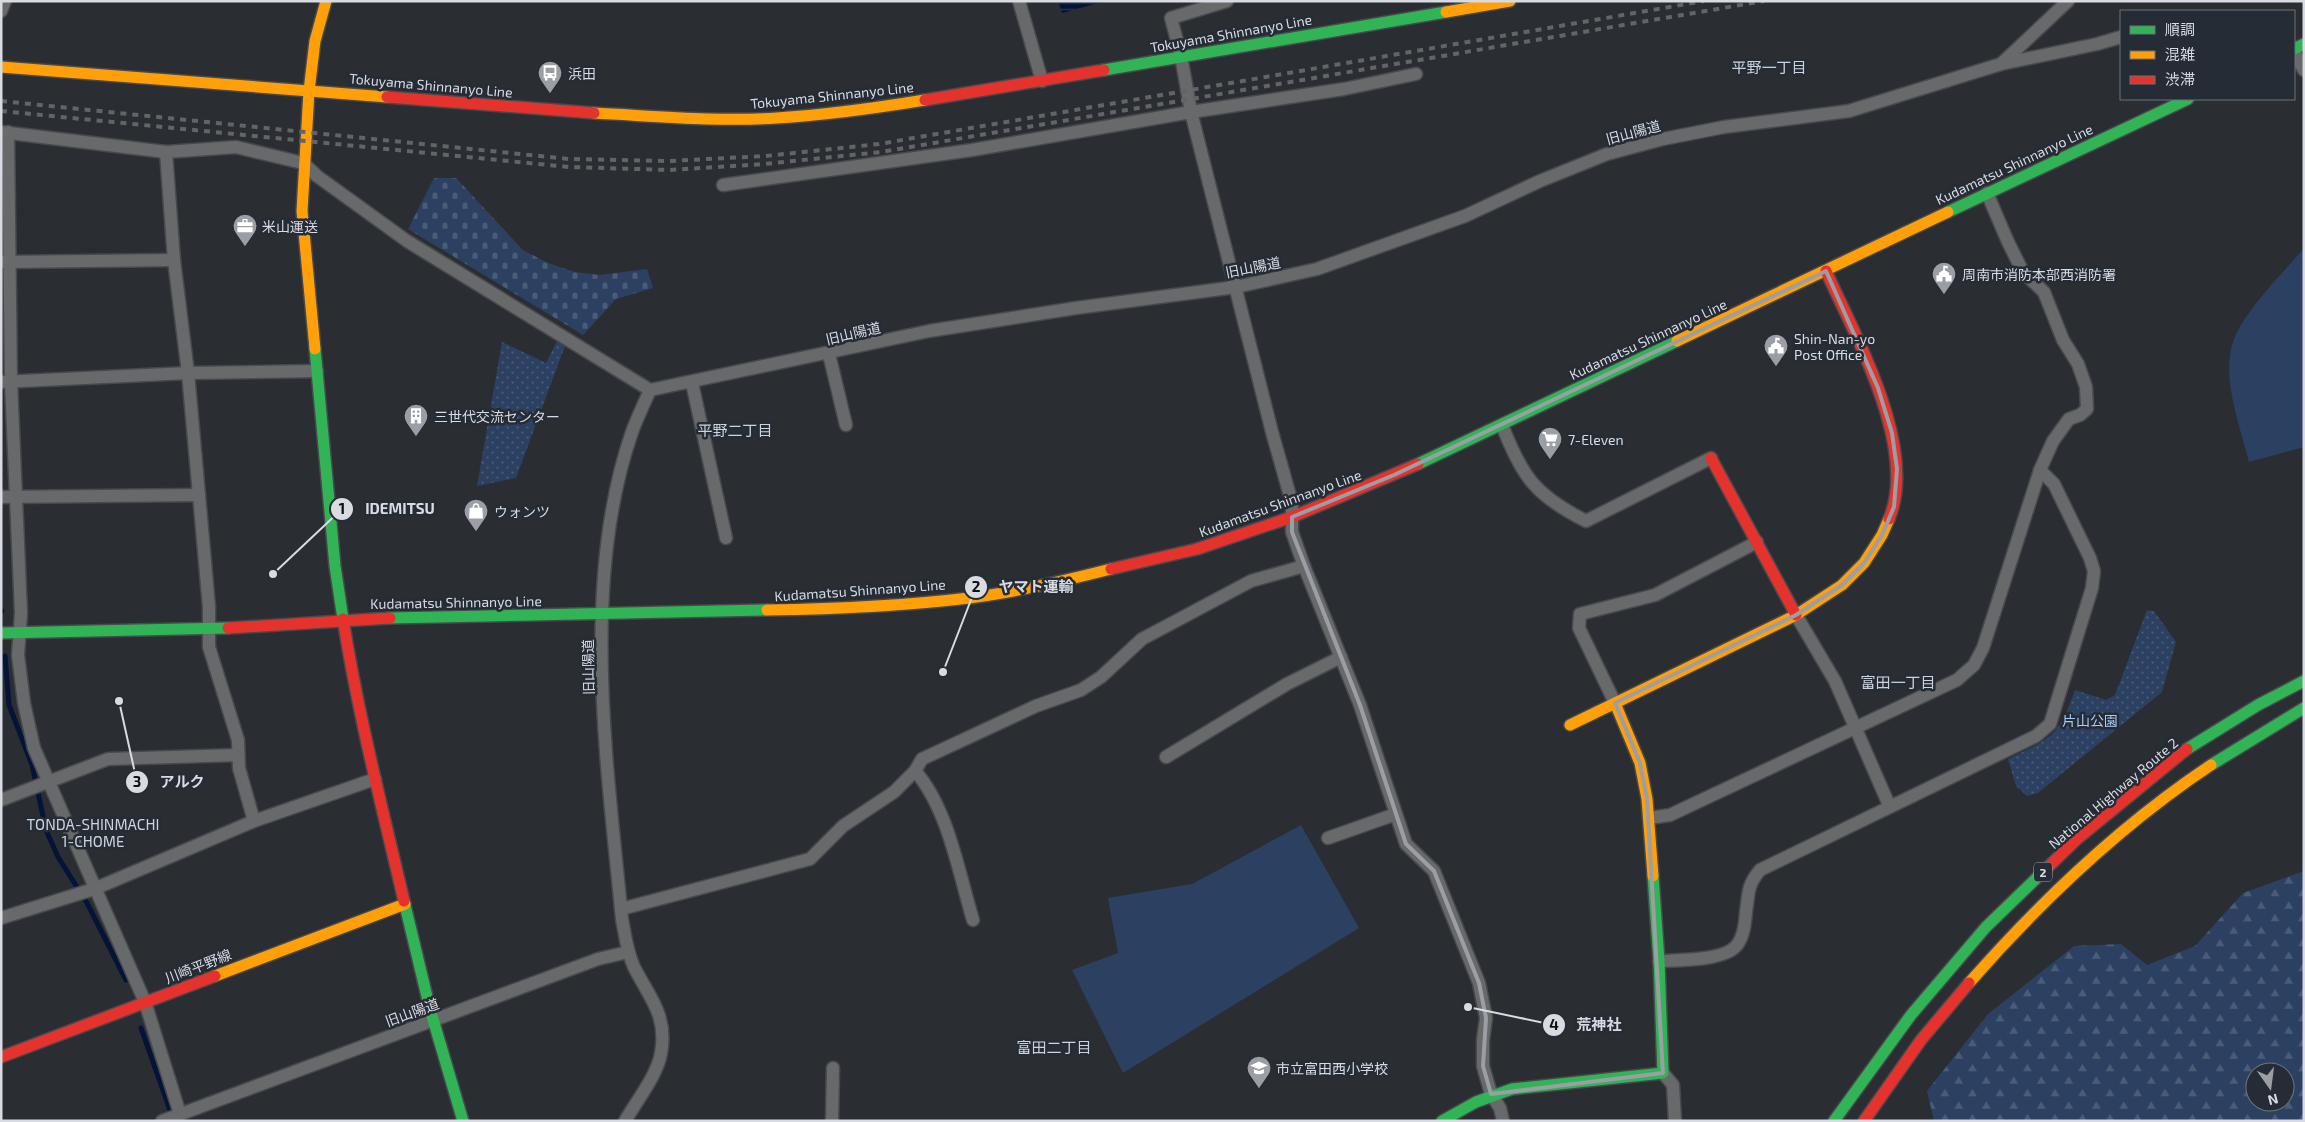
<svg xmlns="http://www.w3.org/2000/svg" width="2305" height="1122" font-family="'Exo 2','Noto Sans JP',sans-serif">
<style>
.grass{fill:url(#grass-dots)}
.forest{fill:url(#forest-firs);fill-rule:evenodd}
.cemetery{fill:url(#cemetery-stones)}
.pitch{fill:#2c4162}
.water{fill:url(#water-rules)}
.lines{fill:none;stroke-linecap:round;stroke-linejoin:round}
.stream{stroke:#041438;stroke-width:5}
.street-casing{stroke:#47494d;stroke-width:15}
.fast-casing{stroke:#47494d;stroke-width:14}
.slow-casing{stroke:#47494d;stroke-width:14}
.jam-casing{stroke:#47494d;stroke-width:14}
.street{stroke:#68696b;stroke-width:12}
.fast{stroke:#30b455;stroke-width:11}
.slow{stroke:#ff9f0a;stroke-width:11}
.jam{stroke:#e5322d;stroke-width:11}
.rail{stroke:#626468;stroke-width:4;stroke-dasharray:6 6;stroke-linecap:butt}
.marked{fill:none;stroke:#9b9ea4;stroke-width:4;stroke-linejoin:round}
.labels{text-anchor:middle;dominant-baseline:central;stroke-width:5;stroke-linejoin:round;paint-order:stroke}
.shield{fill:#262c35;stroke:#a3a6ae;stroke-width:1}
.shield-label{font-size:12px;font-weight:bold;fill:#d8dbe2}
.street-label{font-size:14px;fill:#d8dbe2;stroke:#262c35}
.poi-label{font-size:14px;fill:#d8dbe2;stroke:#262c35;text-anchor:start}
.park-label{font-size:14px;fill:#a9c9fc;stroke:#262c35}
.neighbourhood-label{font-size:15px;fill:#cbd3df;stroke:#262c35}
.leader{fill:none;stroke:#d8dbe2;stroke-width:2}
.callout-dot{fill:#d8dbe2;stroke:#262c35;stroke-width:2}
.mark-label{font-size:15px;text-anchor:middle;font-weight:bold;fill:#111}
.callout-label{font-size:15px;text-anchor:middle;font-weight:bold;fill:#d8dbe2;stroke:#262c35;stroke-width:5;stroke-linejoin:round;paint-order:stroke}
</style>
<defs>
<pattern id="grass-dots" width="8" height="8" patternUnits="userSpaceOnUse" patternTransform="scale(1.25)"><rect width="8" height="8" fill="#2c4162"/><path d="M2 2h.1M6 6h.1" fill="none" stroke="#4a5c78" stroke-width="1.8" stroke-linecap="round"/></pattern>
<pattern id="forest-firs" width="22" height="20" patternUnits="userSpaceOnUse" patternTransform="scale(1.25)"><rect width="22" height="20" fill="#2c4162"/><path d="M5 1l3.5 6h-7zM16 11l3.5 6h-7z" fill="#4a5c78"/></pattern>
<pattern id="cemetery-stones" width="16" height="16" patternUnits="userSpaceOnUse" patternTransform="scale(1.25)"><rect width="16" height="16" fill="#2c4162"/><path d="M2 7V4a2 2 0 0 1 4 0v3zM10 15v-3a2 2 0 0 1 4 0v3z" fill="#4a5c78"/></pattern>
<pattern id="water-rules" width="6" height="5" patternUnits="userSpaceOnUse" patternTransform="scale(1.25)"><rect width="6" height="5" fill="#041438"/><path d="M0 2.5h6" fill="none" stroke="#283654"/></pattern>
</defs>
<rect width="100%" height="100%" fill="#2a2d32"/>
<g class="grass">
<path d="M 557,341 L 565,346 L 516,478 L 477,486 L 502,342 L 546,363 Z"/>
<path d="M 2147,610 L 2154,611 L 2176,642 L 2162,692 L 2038,793 L 2027,796 L 2016,786 L 2008,759 C 2052,737 2058,739 2075,690 L 2106,700 L 2115,695 Z"/>
</g>
<path class="forest" d="M 2304,871 L 2304,1121 L 1934,1121 L 1927,1091 L 1988,1014 L 2074,946 L 2121,944 L 2147,965 L 2195,946 L 2243,893 ZM 2255,1072 L 2285,1072 L 2285,1102 L 2255,1102 Z"/>
<path class="cemetery" d="M 434,178 L 456,178 L 523,250 L 548,263 L 575,272 L 600,275 L 647,269 L 653,288 L 616,299 L 583,335 L 408,229 Z"/>
<g class="pitch">
<path d="M 2304,248 L 2304,447 L 2249,462 C 2240,426 2220,375 2234,339 C 2246,309 2283,273 2304,248 Z"/>
<path d="M 1301,825 L 1359,928 L 1123,1073 L 1072,970 L 1118,953 L 1108,898 L 1192,884 Z"/>
</g>
<path class="water" d="M 1058,1 L 1106,1 L 1062,13 Z"/>
<g class="lines">
<g class="stream">
<path d="M 1,611 L 2,611"/>
<path d="M 5,656 L 9,705 L 32,765 L 46,830 L 58,857 L 87,903 L 126,980"/>
<path d="M 141,1028 L 172,1116"/>
</g>
<defs>
<g id="street">
<path d="M 1019,1 L 1042,81"/>
<path d="M 1227,1 L 1171,18 L 1181,56 L 1191,112 L 1272,432 L 1292,503 L 1292,532 L 1304,566 L 1360,705 L 1406,844 L 1434,871 L 1479,983 L 1486,1018 L 1483,1040 L 1483,1066 L 1491,1094 L 1500,1108 L 1503,1121"/>
<path d="M 1,11 L 5,1"/>
<path d="M 2294,52 L 2304,70"/>
<path d="M 2001,64 L 2068,1"/>
<path d="M 1,132 L 166,152 L 236,147 L 303,163 L 317,176 L 407,241 L 650,390"/>
<path d="M 8,132 L 11,382 L 21,613 L 18,655 L 24,703 L 34,748 L 145,1002 L 180,1114"/>
<path d="M 166,152 L 174,260 L 188,373 L 199,495 L 209,607 L 209,647 L 238,740 L 239,768 L 254,821"/>
<path d="M 723,185 L 972,150 L 1191,112 L 1344,89 L 1416,74"/>
<path d="M 1,262 L 174,260"/>
<path d="M 829,354 L 846,425"/>
<path d="M 1,382 L 188,373 L 317,371"/>
<path d="M 692,383 L 726,538"/>
<path d="M 650,390 L 929,331 L 1076,308 L 1236,287 L 1317,269 L 1465,216 L 1540,181 L 1607,154 L 1663,139 L 1724,127 L 1849,111 L 2001,64 L 2097,44 L 2121,37"/>
<path d="M 1502,425 C 1522,477 1536,496 1586,521 L 1711,458"/>
<path d="M 1,497 L 199,495"/>
<path d="M 1796,615 L 1835,681 L 1889,805"/>
<path d="M 1615,703 L 1579,628 L 1580,614 L 1655,595 L 1757,542"/>
<path d="M 1166,757 L 1287,684 L 1341,657"/>
<path d="M 915,771 C 948,808 959,874 973,920"/>
<path d="M 1,800 L 108,759 L 238,755"/>
<path d="M 1649,818 L 1670,815 L 1957,680 L 1974,665 L 1983,648 L 2040,470 L 2053,441 L 2069,419 L 2080,415 L 2087,409 L 2086,387 L 2078,364 L 2063,340 L 2044,292 L 2023,272 L 2008,242 L 1987,193"/>
<path d="M 1328,838 L 1396,814"/>
<path d="M 621,909 L 810,859 L 843,826 L 894,792 L 915,771 L 922,759 L 1036,706 L 1081,690 L 1101,677 L 1142,639 L 1251,581 L 1304,566"/>
<path d="M 1,918 L 94,889 L 254,821 L 375,779"/>
<path d="M 1659,961 C 1678,960 1725,961 1737,945 C 1744,936 1745,923 1746,912 C 1749,892 1747,886 1760,870 L 2036,736 L 2050,724 L 2092,588 L 2094,571 L 2090,558 L 2054,484 L 2040,470"/>
<path d="M 1663,1073 L 1673,1085 L 1675,1121"/>
<path d="M 162,1121 L 598,959 L 628,952"/>
<path d="M 625,1121 C 636,1102 658,1074 661,1053 C 668,1015 649,997 634,967 C 627,952 625,935 622,919 C 607,764 580,582 632,432 C 637,418 644,404 650,390"/>
<path d="M 832,1121 L 833,1068"/>
</g>
<g id="fast">
<path d="M 2294,49 L 2304,44"/>
<path d="M 1104,70 L 1446,12"/>
<path d="M 1948,212 L 2188,99"/>
<path d="M 315,349 L 335,566 L 343,619"/>
<path d="M 1418,464 L 1677,341"/>
<path d="M 390,618 L 767,610"/>
<path d="M 1,633 L 228,628"/>
<path d="M 2187,749 L 2258,705 L 2304,681"/>
<path d="M 2211,765 L 2304,708"/>
<path d="M 404,901 L 430,1009 L 463,1121"/>
<path d="M 1442,1121 L 1476,1102 L 1512,1089 L 1663,1073 L 1659,961 L 1653,876"/>
<path d="M 1834,1121 L 1911,1015 L 1986,927 L 2048,867"/>
</g>
<g id="slow">
<path d="M 1446,12 L 1510,1"/>
<path d="M 1,67 L 387,97"/>
<path d="M 594,113 C 655,116 716,122 777,118 C 826,115 876,108 925,100"/>
<path d="M 1677,341 L 1948,212"/>
<path d="M 315,349 L 302,211 L 309,91 L 315,41 L 326,1"/>
<path d="M 767,610 C 834,609 903,606 969,598 C 1017,592 1064,581 1111,569"/>
<path d="M 1615,703 L 1640,763 L 1647,799 L 1653,876"/>
<path d="M 1570,725 L 1796,615 L 1842,585 L 1864,563 L 1882,535 L 1889,519"/>
<path d="M 215,976 L 405,904"/>
<path d="M 1969,983 C 2041,901 2121,825 2211,765"/>
</g>
<g id="jam">
<path d="M 387,97 L 594,113"/>
<path d="M 925,100 L 1104,70"/>
<path d="M 1826,271 C 1855,336 1919,448 1889,519"/>
<path d="M 1711,458 L 1796,615"/>
<path d="M 1111,569 L 1197,549 L 1292,517 L 1418,464"/>
<path d="M 343,619 C 358,714 382,807 404,901"/>
<path d="M 228,628 L 390,618"/>
<path d="M 2048,867 L 2077,839 L 2187,749"/>
<path d="M 1,1057 L 215,976"/>
<path d="M 1864,1121 L 1921,1040 L 1969,983"/>
</g>
</defs>
<use href="#street" class="street-casing"/>
<use href="#fast" class="fast-casing"/>
<use href="#slow" class="slow-casing"/>
<use href="#jam" class="jam-casing"/>
<use href="#street" class="street"/>
<use href="#fast" class="fast"/>
<use href="#slow" class="slow"/>
<use href="#jam" class="jam"/>
<g class="rail">
<path d="M 1,101 L 569,159 L 669,161 L 766,156 L 879,144 L 1704,1"/>
<path d="M 1,111 L 569,167 L 670,170 L 764,164 L 881,152 L 1764,1"/>
</g>
</g>
<path class="marked" d="M 1826,271 L 1878,388 L 1892,433 L 1897,469 L 1894,507 L 1882,535 L 1864,563 L 1842,585 L 1796,615 L 1615,703 L 1640,763 L 1647,799 L 1663,1073 L 1491,1094 L 1483,1066 L 1486,1018 L 1479,983 L 1434,871 L 1406,844 L 1360,705 L 1292,532 L 1292,517 L 1394,475 Z"/>
<defs>
<symbol id="bus-pin" viewBox="-11 -11 22 30"><path d="M0 17L-7.5 6A9.5 9.5 0 1 1 7.5 6Z" fill="#9b9ea4" stroke="#262c35"/><path d="M-5-6H5V4H4V6H2V4H-2V6H-4V4H-5ZM-3.5-4V0h7V-4ZM-3.5 1.2v1.5H-2V1.2ZM2 1.2v1.5H3.5V1.2Z" fill="#fff"/></symbol>
<symbol id="office-pin" viewBox="-11 -11 22 30"><path d="M0 17L-7.5 6A9.5 9.5 0 1 1 7.5 6Z" fill="#9b9ea4" stroke="#262c35"/><path d="M-6-3h4V-5.5h4V-3h4V5H-6ZM-1-4.5V-3h2v-1.5ZM-6 0V1H6V0Z" fill="#fff"/></symbol>
<symbol id="civic-pin" viewBox="-11 -11 22 30"><path d="M0 17L-7.5 6A9.5 9.5 0 1 1 7.5 6Z" fill="#9b9ea4" stroke="#262c35"/><path d="M-.6-6.5H3V-4.5H.6V-3L4-1V1h2V6H-6V1h2V-1L-.6-3ZM-1.2 2.5V6h2.4V2.5Z" fill="#fff"/></symbol>
<symbol id="building-pin" viewBox="-11 -11 22 30"><path d="M0 17L-7.5 6A9.5 9.5 0 1 1 7.5 6Z" fill="#9b9ea4" stroke="#262c35"/><path d="M-4-6H4V6H1V3H-1V6H-4ZM-2.5-4.3h1.7v1.8h-1.7ZM.8-4.3h1.7v1.8H.8ZM-2.5-1h1.7V.8h-1.7ZM.8-1h1.7V.8H.8Z" fill="#fff"/></symbol>
<symbol id="supermarket-pin" viewBox="-11 -11 22 30"><path d="M0 17L-7.5 6A9.5 9.5 0 1 1 7.5 6Z" fill="#9b9ea4" stroke="#262c35"/><path d="M-6-5.5h2.5l.6 2H6L4.5 2H-2.5L-4.4-4H-6ZM-1.5 3.2a1.3 1.3 0 1 0 .1 0ZM3 3.2a1.3 1.3 0 1 0 .1 0Z" fill="#fff"/></symbol>
<symbol id="shop-pin" viewBox="-11 -11 22 30"><path d="M0 17L-7.5 6A9.5 9.5 0 1 1 7.5 6Z" fill="#9b9ea4" stroke="#262c35"/><path d="M-5-2.5h2.3a2.7 3.5 0 0 1 5.4 0H5L5.5 6h-11ZM-1.5-2.5h3a1.5 2.3 0 0 0-3 0Z" fill="#fff"/></symbol>
<symbol id="school-pin" viewBox="-11 -11 22 30"><path d="M0 17L-7.5 6A9.5 9.5 0 1 1 7.5 6Z" fill="#9b9ea4" stroke="#262c35"/><path d="M0-5L7-2L0 1L-7-2ZM-4 1L0 2.5L4 1V4Q0 6-4 4Z" fill="#fff"/></symbol>
</defs>
<g fill-rule="evenodd">
<use href="#bus-pin" x="536" y="59" width="28" height="38"/>
<use href="#office-pin" x="231" y="212" width="28" height="38"/>
<use href="#civic-pin" x="1930" y="260" width="28" height="38"/>
<use href="#civic-pin" x="1762" y="332" width="28" height="38"/>
<use href="#building-pin" x="402" y="402" width="28" height="38"/>
<use href="#supermarket-pin" x="1536" y="425" width="28" height="38"/>
<use href="#shop-pin" x="462" y="497" width="28" height="38"/>
<use href="#school-pin" x="1245" y="1054" width="28" height="38"/>
</g>
<g class="labels">
<rect class="shield" x="2034" y="862.5" width="18" height="19" rx="4"/>
<g class="shield-label">
<text x="2043" y="872">2</text>
</g>
<g class="street-label">
<text transform="translate(1231 33) rotate(-10)">Tokuyama Shinnanyo Line</text>
<text transform="translate(431 85) rotate(5)">Tokuyama Shinnanyo Line</text>
<text transform="translate(832 95) rotate(-6)">Tokuyama Shinnanyo Line</text>
<text transform="translate(1633 132) rotate(-15)">旧山陽道</text>
<text transform="translate(2014 164) rotate(-25)">Kudamatsu Shinnanyo Line</text>
<text transform="translate(1253 267) rotate(-11)">旧山陽道</text>
<text transform="translate(853 333) rotate(-13)">旧山陽道</text>
<text transform="translate(1648 339) rotate(-25)">Kudamatsu Shinnanyo Line</text>
<text transform="translate(1280 503) rotate(-20)">Kudamatsu Shinnanyo Line</text>
<text transform="translate(860 590) rotate(-4)">Kudamatsu Shinnanyo Line</text>
<text transform="translate(456 602) rotate(-1)">Kudamatsu Shinnanyo Line</text>
<text transform="translate(588 667) rotate(-91)">旧山陽道</text>
<text transform="translate(2113 793) rotate(-40)">National Highway Route 2</text>
<text transform="translate(198 966) rotate(-21)">川崎平野線</text>
<text transform="translate(412 1012) rotate(-20)">旧山陽道</text>
</g>
<g class="poi-label">
<text x="568" y="73">浜田</text>
<text x="262" y="226">米山運送</text>
<text x="1962" y="274">周南市消防本部西消防署</text>
<text x="1794" y="338">Shin-Nan-yo<tspan x="1794" dy="16">Post Office</tspan></text>
<text x="434" y="416">三世代交流センター</text>
<text x="1568" y="439">7-Eleven</text>
<text x="494" y="511">ウォンツ</text>
<text x="1276" y="1068">市立富田西小学校</text>
</g>
<g class="park-label">
<text x="2090" y="720">片山公園</text>
</g>
<g class="neighbourhood-label">
<text x="1769" y="67">平野一丁目</text>
<text x="735" y="430">平野二丁目</text>
<text x="1898" y="682">富田一丁目</text>
<text x="93" y="824">TONDA-SHINMACHI<tspan x="93" dy="17">1-CHOME</tspan></text>
<text x="1054" y="1047">富田二丁目</text>
</g>
</g>
<path class="leader" d="M273 574L342 509M943 672L976 587M119 701L137 782M1468 1007L1554 1025"/>
<g class="callout-dot">
<circle cx="273" cy="574" r="5"/>
<circle cx="943" cy="672" r="5"/>
<circle cx="119" cy="701" r="5"/>
<circle cx="1468" cy="1007" r="5"/>
<circle cx="342" cy="509" r="12"/>
<circle cx="976" cy="587" r="12"/>
<circle cx="137" cy="782" r="12"/>
<circle cx="1554" cy="1025" r="12"/>
</g>
<g class="mark-label">
<text x="342" y="514">1</text>
<text x="976" y="592">2</text>
<text x="137" y="787">3</text>
<text x="1554" y="1030">4</text>
</g>
<g class="callout-label">
<text x="400" y="514">IDEMITSU</text>
<text x="1036" y="592">ヤマト運輸</text>
<text x="182" y="787">アルク</text>
<text x="1599" y="1030">荒神社</text>
</g>
<rect width="2305" height="1122" fill="none" stroke="#d8dbe2" stroke-width="5"/>
<rect x="2120" y="10" width="175" height="90" fill="#262c35" stroke="#6d727a"/>
<rect x="2130" y="26" width="25" height="8" fill="#30b455" stroke="#6d727a"/>
<text x="2165" y="35" font-size="15" fill="#d8dbe2">順調</text>
<rect x="2130" y="51" width="25" height="8" fill="#ff9f0a" stroke="#6d727a"/>
<text x="2165" y="60" font-size="15" fill="#d8dbe2">混雑</text>
<rect x="2130" y="76" width="25" height="8" fill="#e5322d" stroke="#6d727a"/>
<text x="2165" y="85" font-size="15" fill="#d8dbe2">渋滞</text>
<g transform="translate(2270 1087) rotate(166)"><circle r="24" fill="#262c35" stroke="#6d727a"/>
<path d="M0-4L9 19L0 12L-9 19Z" fill="#9b9ea4"/>
<text y="-8" font-size="14" font-weight="bold" text-anchor="middle" fill="#d8dbe2">N</text>
</g>
</svg>
